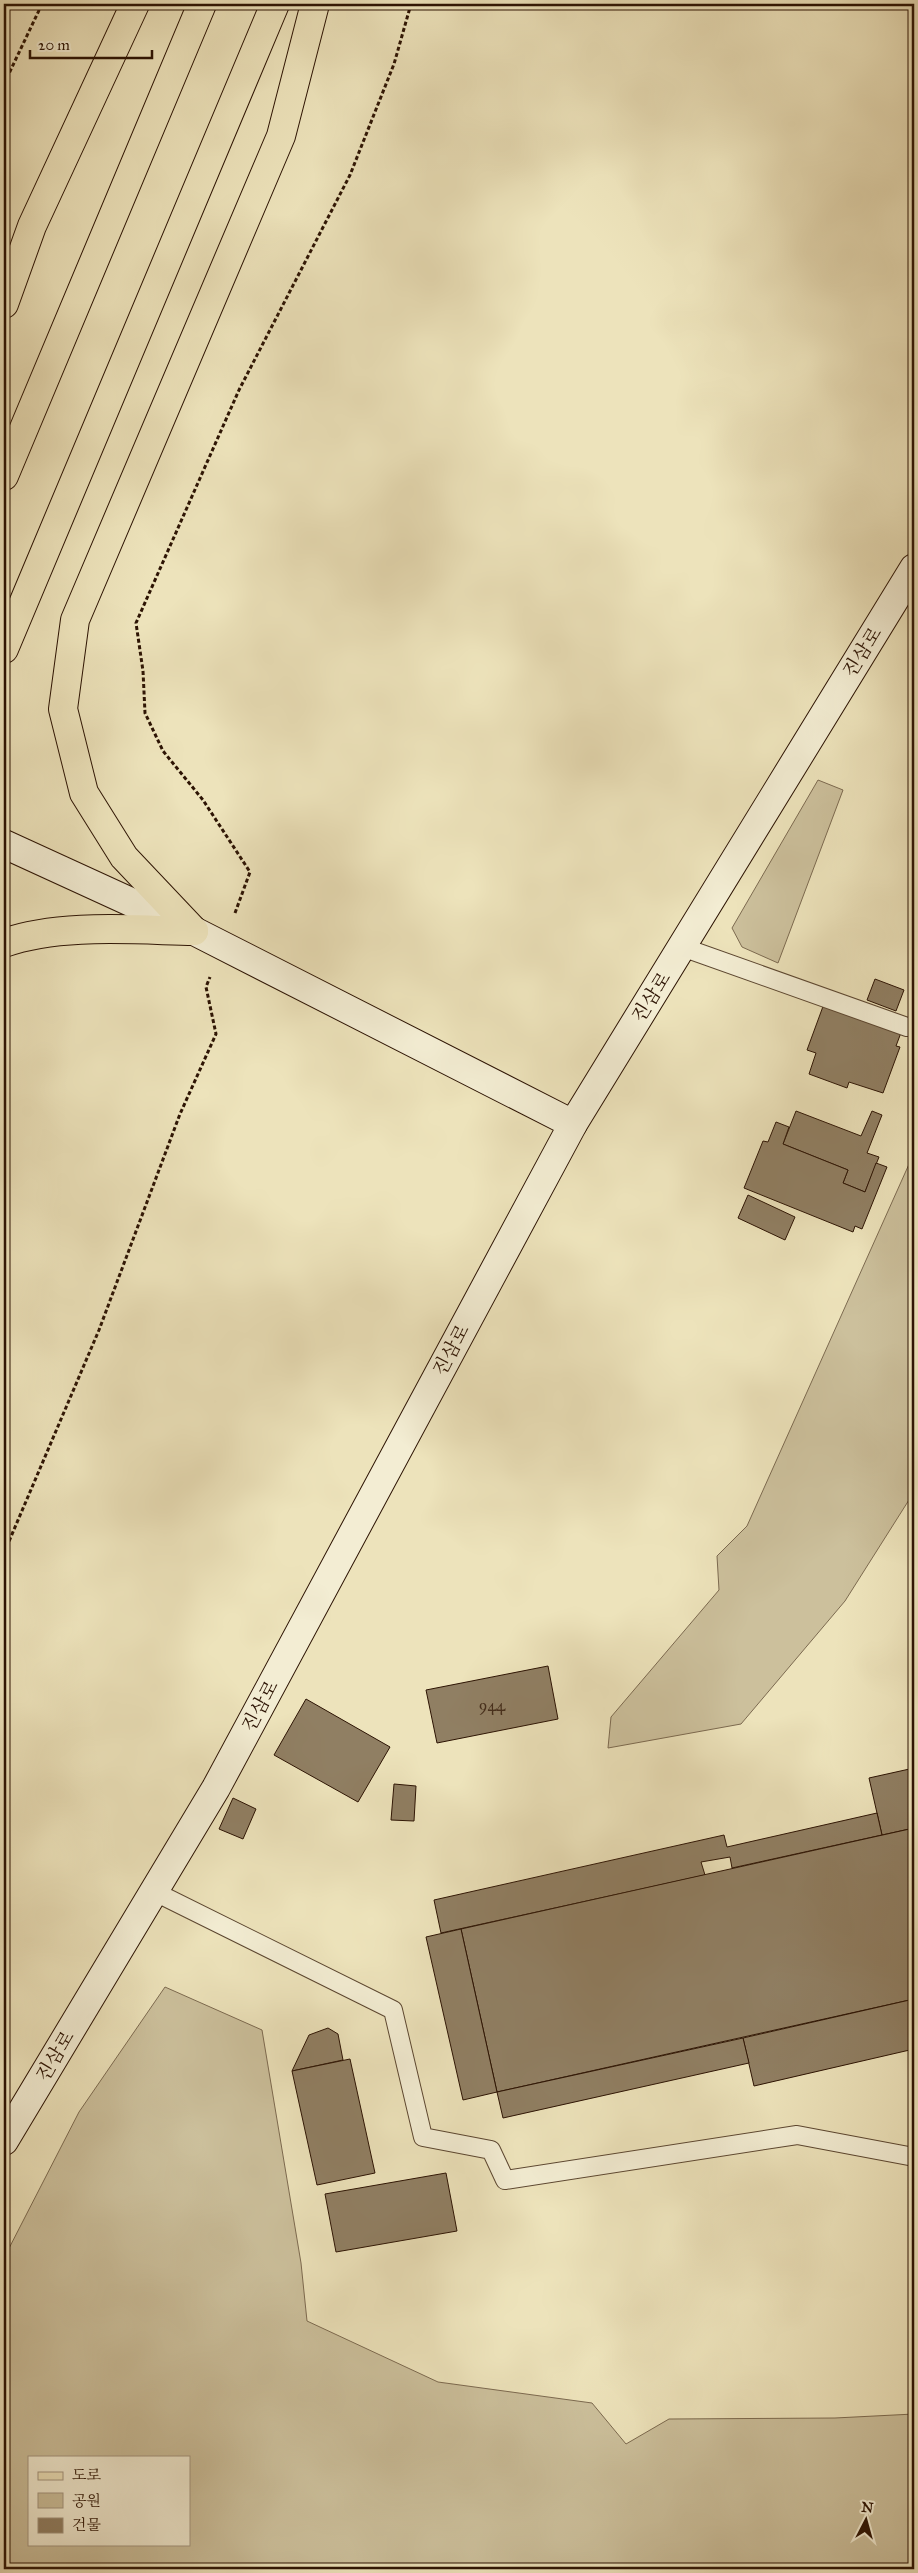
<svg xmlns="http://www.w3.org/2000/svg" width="918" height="2573" font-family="'IM FELL Great Primer','Noto Serif KR',serif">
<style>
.green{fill:#ccc09c;stroke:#7c6a50;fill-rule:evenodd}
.building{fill:#907f63;stroke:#2c1303}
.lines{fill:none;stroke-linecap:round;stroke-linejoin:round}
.lane-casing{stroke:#5c4731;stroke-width:20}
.secondary-casing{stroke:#2c1303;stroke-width:30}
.primary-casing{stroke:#2c1303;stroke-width:30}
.path{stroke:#2c1303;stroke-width:3;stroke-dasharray:4 2.5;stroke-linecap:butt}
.lane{stroke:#f3edd3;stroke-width:18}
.secondary{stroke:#f3edd3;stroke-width:28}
.primary{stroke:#ede3bb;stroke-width:28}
.labels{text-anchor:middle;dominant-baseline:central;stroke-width:4.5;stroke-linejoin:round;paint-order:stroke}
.number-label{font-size:16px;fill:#452e1b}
.street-label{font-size:19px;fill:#2c1303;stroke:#f3edd3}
</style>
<rect width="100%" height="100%" fill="#ede3bb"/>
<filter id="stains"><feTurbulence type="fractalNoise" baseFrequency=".004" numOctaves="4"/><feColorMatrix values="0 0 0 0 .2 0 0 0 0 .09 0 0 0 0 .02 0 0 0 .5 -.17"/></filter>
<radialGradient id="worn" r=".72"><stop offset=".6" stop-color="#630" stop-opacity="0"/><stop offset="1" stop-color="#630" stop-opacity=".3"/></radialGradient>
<g class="green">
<path d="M 818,780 L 843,790 L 778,963 L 742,947 L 732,928 Z"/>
<path d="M 914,1153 L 914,1492 L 845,1601 L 741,1724 L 608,1748 L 611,1717 L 719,1590 L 717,1556 L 747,1526 Z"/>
<path d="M 165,1987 L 262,2030 L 301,2263 L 307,2321 L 438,2382 L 592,2403 L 626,2444 L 669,2419 L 835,2418 L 914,2414 L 914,2569 L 4,2569 L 4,2258 L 79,2112 ZM 29,2457 L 189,2457 L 189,2544 L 29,2544 Z"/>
</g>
<g class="building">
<path d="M 875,979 L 904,990 L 896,1011 L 867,1000 Z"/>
<path d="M 825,1001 L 902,1030 L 896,1046 L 900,1047 L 883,1093 L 849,1082 L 847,1088 L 809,1074 L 816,1053 L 807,1050 Z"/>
<path d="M 796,1111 L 861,1136 L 872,1111 L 882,1115 L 867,1153 L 879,1157 L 865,1192 L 843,1183 L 848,1170 L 783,1144 Z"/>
<path d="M 776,1122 L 789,1127 L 783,1144 L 848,1170 L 843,1183 L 865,1192 L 876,1163 L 887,1167 L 862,1229 L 855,1226 L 853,1232 L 744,1188 L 763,1141 L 768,1142 Z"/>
<path d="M 748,1195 L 795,1217 L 785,1240 L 738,1218 Z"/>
<path d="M 548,1666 L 558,1719 L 437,1743 L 426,1690 Z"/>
<path d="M 306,1699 L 390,1747 L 358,1802 L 274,1755 Z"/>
<path d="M 914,1768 L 914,1828 L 882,1835 L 869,1778 Z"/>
<path d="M 394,1784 L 416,1786 L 414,1821 L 391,1820 Z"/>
<path d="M 233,1798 L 256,1809 L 243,1839 L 219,1829 Z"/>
<path d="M 877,1813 L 882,1835 L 732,1868 L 730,1857 L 701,1862 L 705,1875 L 441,1933 L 434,1900 L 724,1835 L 727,1847 Z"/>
<path d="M 914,1828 L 914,1999 L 497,2092 L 461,1929 Z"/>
<path d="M 461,1929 L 497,2092 L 463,2100 L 426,1937 Z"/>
<path d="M 914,1999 L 914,2049 L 754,2086 L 743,2038 Z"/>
<path d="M 328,2028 L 338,2034 L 343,2060 L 292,2071 L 309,2035 Z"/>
<path d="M 743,2038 L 749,2063 L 503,2118 L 497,2092 Z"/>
<path d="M 350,2059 L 375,2173 L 317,2185 L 292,2071 Z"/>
<path d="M 446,2173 L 457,2231 L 336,2252 L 325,2194 Z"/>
</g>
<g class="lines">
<defs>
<g id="lane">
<path d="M 682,947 L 907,1027"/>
<path d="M 153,1891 L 393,2010 L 423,2137 L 491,2150 L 505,2180 L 797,2135 L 914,2157"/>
</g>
<g id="secondary">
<path d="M 4,844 L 194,931 L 573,1124"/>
<path d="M 4,2141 L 216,1788 L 573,1124 L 914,568"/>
</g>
<g id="primary">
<path d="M 4,304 L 32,226 L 135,4"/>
<path d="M 4,476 L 202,4"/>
<path d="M 4,649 L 275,4"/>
<path d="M 194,931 L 124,857 L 84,793 L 63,709 L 75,620 L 281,136 L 315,4"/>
<path d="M 4,943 C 59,923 136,930 194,931"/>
</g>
</defs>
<use href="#lane" class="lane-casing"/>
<use href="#secondary" class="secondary-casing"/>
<use href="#primary" class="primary-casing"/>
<g class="path">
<path d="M 4,84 L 42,4"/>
<path d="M 235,913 L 250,872 L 203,800 L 163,751 L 145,713 L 143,671 L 136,623 L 239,390 L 350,175 L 394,64 L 411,4"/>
<path d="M 4,1553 L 99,1330 L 180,1114 L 216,1034 L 206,987 L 210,977"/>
</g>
<use href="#lane" class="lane"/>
<use href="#secondary" class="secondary"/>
<use href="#primary" class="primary"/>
</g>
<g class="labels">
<g class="number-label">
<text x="492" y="1705">944</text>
</g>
<g class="street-label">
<text transform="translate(862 652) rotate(-58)">진삼로</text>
<text transform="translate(651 997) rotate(-58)">진삼로</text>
<text transform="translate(451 1350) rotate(-62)">진삼로</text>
<text transform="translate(260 1706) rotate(-62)">진삼로</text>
<text transform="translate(55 2056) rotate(-59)">진삼로</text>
</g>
</g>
<rect width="918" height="2573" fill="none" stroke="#ede3bb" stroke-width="20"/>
<rect x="5" y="5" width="908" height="2563" fill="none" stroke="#2c1303" stroke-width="2.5"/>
<rect x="10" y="10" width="898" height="2553" fill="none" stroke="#2c1303"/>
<rect x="28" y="2456" width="162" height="90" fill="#f3edd3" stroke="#a39680"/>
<rect x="38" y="2472" width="25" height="8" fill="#ede3bb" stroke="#a39680"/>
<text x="72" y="2480" font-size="15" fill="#2c1303">도로</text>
<rect x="38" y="2493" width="25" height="15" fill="#ccc09c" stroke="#a39680"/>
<text x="72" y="2506" font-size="15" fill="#2c1303">공원</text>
<rect x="38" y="2518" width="25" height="15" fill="#907f63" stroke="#a39680"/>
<text x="72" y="2530" font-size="15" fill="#2c1303">건물</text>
<g transform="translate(866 2520) rotate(6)" stroke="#f3edd3" stroke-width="4" paint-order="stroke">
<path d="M0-4L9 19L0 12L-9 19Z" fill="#2c1303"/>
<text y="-8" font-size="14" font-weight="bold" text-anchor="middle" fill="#2c1303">N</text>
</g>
<path d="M30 50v8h122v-8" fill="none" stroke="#2c1303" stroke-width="2.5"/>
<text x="38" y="50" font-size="15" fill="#2c1303" stroke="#f3edd3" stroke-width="4" paint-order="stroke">20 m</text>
<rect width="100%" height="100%" filter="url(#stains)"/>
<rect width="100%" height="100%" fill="url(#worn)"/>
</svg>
